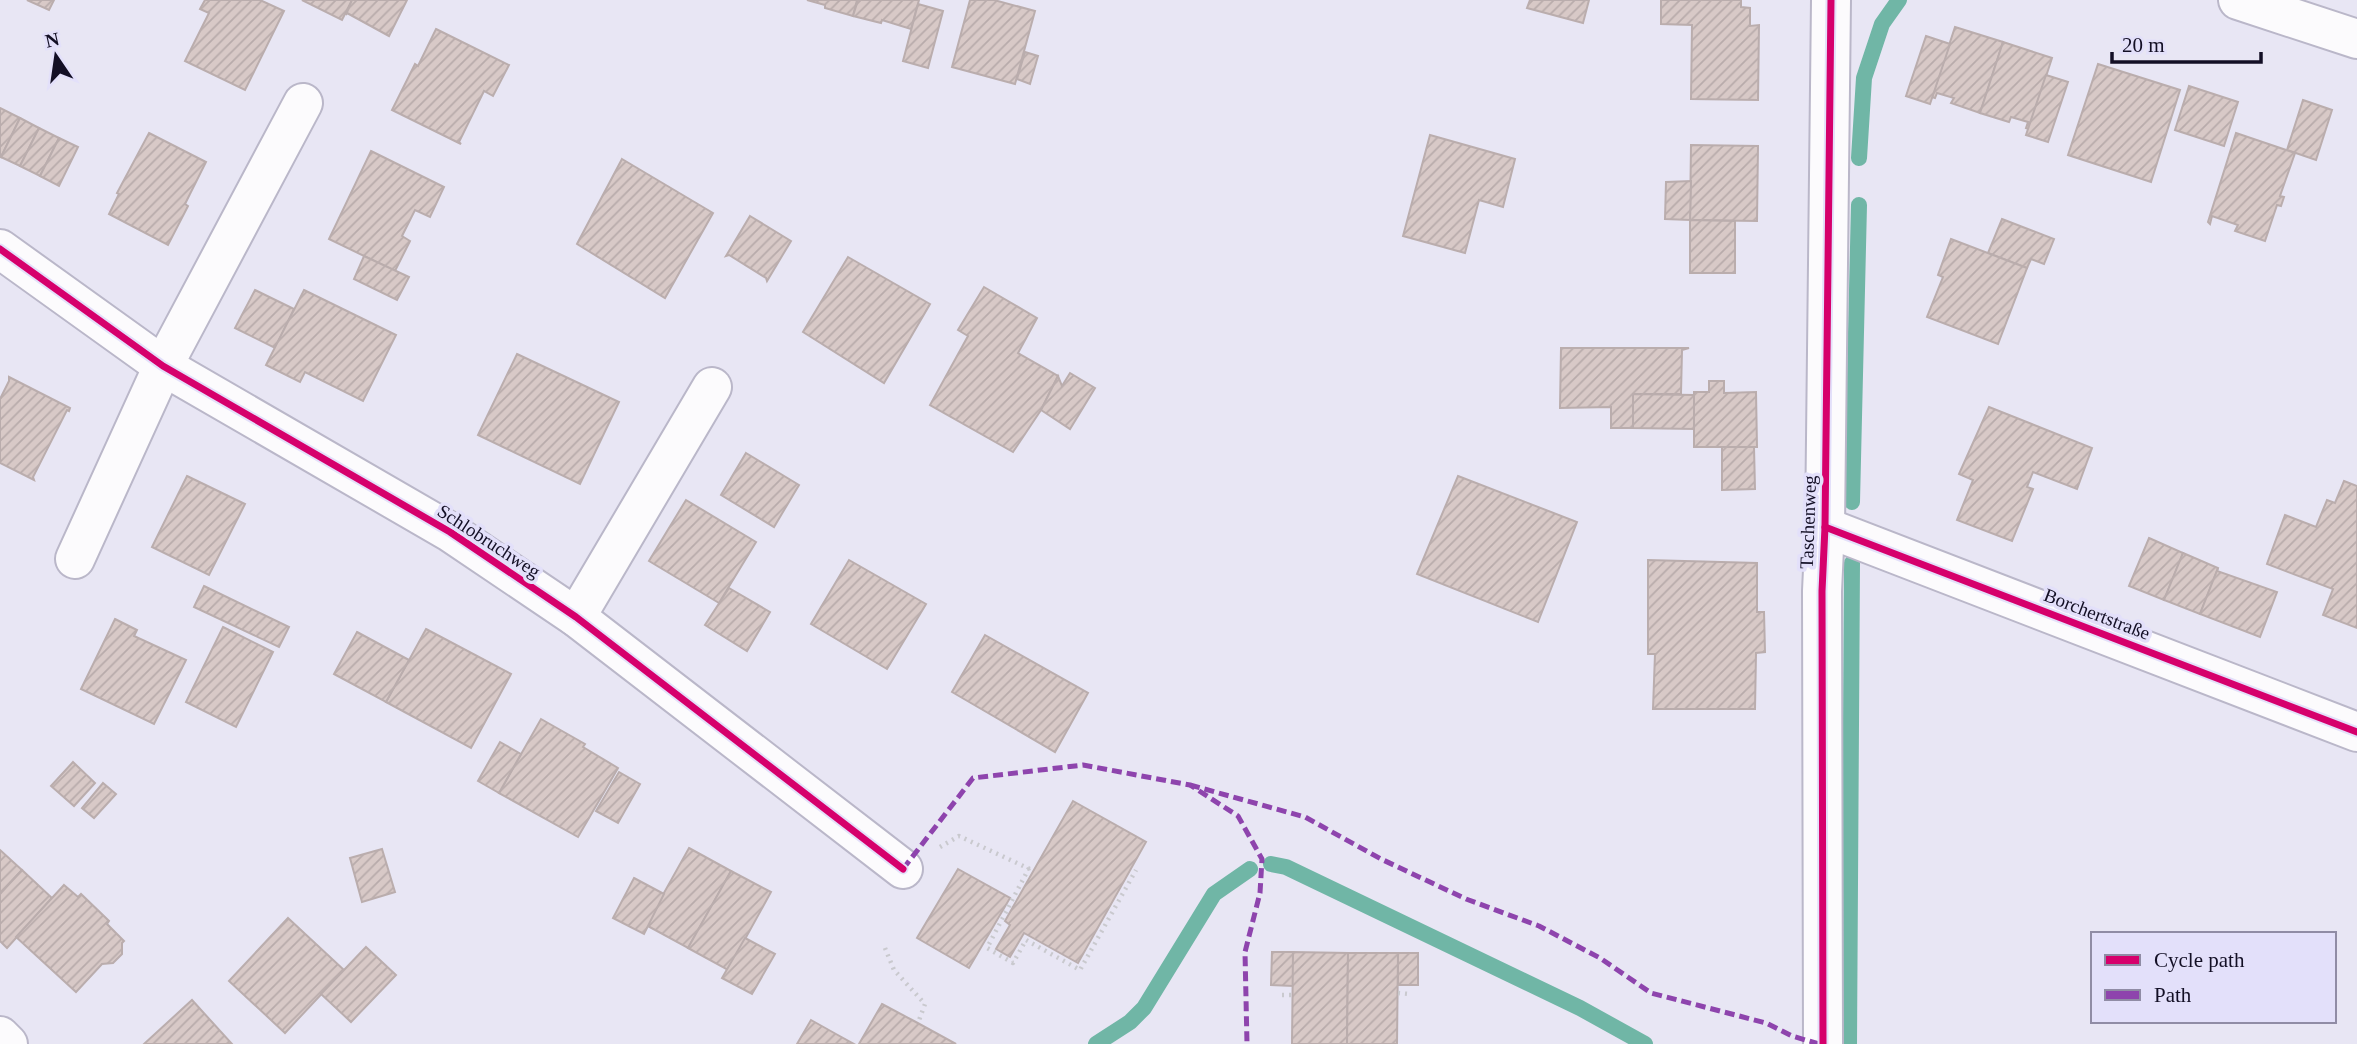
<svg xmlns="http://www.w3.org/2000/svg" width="2357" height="1044" font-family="'Times New Roman',serif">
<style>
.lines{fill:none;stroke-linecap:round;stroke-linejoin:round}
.stream{stroke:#70b6a6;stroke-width:16}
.building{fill:url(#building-hatch);stroke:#baadad;stroke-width:2}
.minor-casing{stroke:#bab7c9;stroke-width:42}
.path{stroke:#c9c9ce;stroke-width:4.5;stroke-dasharray:2 5;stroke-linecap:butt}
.minor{stroke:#fcfbfd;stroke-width:38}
.quiet{stroke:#8e44ad;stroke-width:5;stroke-dasharray:10 5;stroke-linecap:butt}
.cycleway-casing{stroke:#e3e0fa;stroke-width:11}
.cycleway{stroke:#d6006c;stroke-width:7}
.labels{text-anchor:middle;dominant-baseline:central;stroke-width:7;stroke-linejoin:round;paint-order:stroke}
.street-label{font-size:19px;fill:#130f25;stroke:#e3e0fa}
</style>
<defs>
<pattern id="building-hatch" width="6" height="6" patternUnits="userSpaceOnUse" patternTransform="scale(1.75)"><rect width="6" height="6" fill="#d8c9c7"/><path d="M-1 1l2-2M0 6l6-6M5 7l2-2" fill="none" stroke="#b8abab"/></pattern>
</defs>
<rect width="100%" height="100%" fill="#e8e6f4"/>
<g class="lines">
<g class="stream">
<path d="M 1859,158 L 1864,78 L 1882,24 L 1899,0"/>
<path d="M 1852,502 L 1859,205"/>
<path d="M 1271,864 L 1286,867 L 1580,1008 L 1645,1044"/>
<path d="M 1096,1044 L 1130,1022 L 1144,1008 L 1214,894 L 1250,869"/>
<path d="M 1849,1044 L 1852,563"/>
</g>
</g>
<g class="building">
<path d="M 27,0 L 54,0 L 49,10 Z"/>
<path d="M 205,0 L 260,0 L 284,11 L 245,90 L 185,61 L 209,13 L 200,9 Z"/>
<path d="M 302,0 L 352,0 L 342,20 Z"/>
<path d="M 352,0 L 407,0 L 389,36 L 347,13 L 346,15 Z"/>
<path d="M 807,0 L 857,0 L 853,16 L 825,8 L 825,5 Z"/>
<path d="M 858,0 L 919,0 L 911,29 L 882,20 L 881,23 L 853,16 Z"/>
<path d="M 970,0 L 994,0 L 1035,11 L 1015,84 L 952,67 Z"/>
<path d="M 1530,0 L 1589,0 L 1583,23 L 1527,8 Z"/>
<path d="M 1661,0 L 1741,0 L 1741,7 L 1750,8 L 1750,26 L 1759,25 L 1758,100 L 1691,99 L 1692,25 L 1661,24 Z"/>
<path d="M 918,4 L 943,11 L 928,68 L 903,61 Z"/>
<path d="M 1955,27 L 2003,42 L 1980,113 L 1951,103 L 1954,98 L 1937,93 L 1935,98 L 1932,97 Z"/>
<path d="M 436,29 L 509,65 L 493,96 L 484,91 L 459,142 L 461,144 L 392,110 L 415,64 L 418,66 Z"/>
<path d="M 1926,36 L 1950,44 L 1930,104 L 1906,96 Z"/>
<path d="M 2003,42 L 2052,58 L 2029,129 L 2026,128 L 2028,122 L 2011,117 L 2009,122 L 1980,113 Z"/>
<path d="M 1025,52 L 1038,56 L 1030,84 L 1017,79 Z"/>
<path d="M 2098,64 L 2180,90 L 2151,182 L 2068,155 Z"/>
<path d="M 2046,75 L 2068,82 L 2048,142 L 2026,135 Z"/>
<path d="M 2189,86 L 2238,102 L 2224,146 L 2175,130 Z"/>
<path d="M 2303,100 L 2332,110 L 2316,160 L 2287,150 Z"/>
<path d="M 0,108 L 20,118 L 1,157 L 0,156 Z"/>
<path d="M 20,118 L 39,128 L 20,166 L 1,157 Z"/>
<path d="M 39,128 L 59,138 L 40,176 L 20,166 Z"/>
<path d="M 149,133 L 206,162 L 185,204 L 188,206 L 168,245 L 109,214 L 119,194 L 117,193 Z"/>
<path d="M 2236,133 L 2295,153 L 2280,196 L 2284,197 L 2281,206 L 2277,205 L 2265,241 L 2235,231 L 2238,225 L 2212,216 L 2210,224 L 2208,222 Z"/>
<path d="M 1430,135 L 1515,159 L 1503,207 L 1479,200 L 1465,253 L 1403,236 Z"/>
<path d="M 59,138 L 78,147 L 59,186 L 40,176 Z"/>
<path d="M 1691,145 L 1758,146 L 1757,221 L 1690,220 Z"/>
<path d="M 371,151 L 444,187 L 430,217 L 415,210 L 402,236 L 410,241 L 395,271 L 329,239 Z"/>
<path d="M 622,159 L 713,213 L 665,298 L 577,244 Z"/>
<path d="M 1691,181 L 1690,220 L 1665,219 L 1666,182 Z"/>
<path d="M 750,216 L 791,241 L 767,281 L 766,278 L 729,255 L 726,256 Z"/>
<path d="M 2002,219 L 2054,239 L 2044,264 L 2031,259 L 2027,268 L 1988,253 Z"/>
<path d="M 1690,220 L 1735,221 L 1735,273 L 1690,273 Z"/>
<path d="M 1951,239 L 2027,268 L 1998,344 L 1927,317 L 1943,277 L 1938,275 Z"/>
<path d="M 364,256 L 409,277 L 397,300 L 354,279 Z"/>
<path d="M 848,257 L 930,304 L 884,383 L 803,332 Z"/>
<path d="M 984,287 L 1037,318 L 1018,353 L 1058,376 L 1041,410 L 1013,452 L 930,405 L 968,336 L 958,330 Z"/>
<path d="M 255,290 L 294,309 L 275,348 L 235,328 Z"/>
<path d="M 304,290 L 396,335 L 363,401 L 305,372 L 300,382 L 266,365 Z"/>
<path d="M 1561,348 L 1689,348 L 1682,350 L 1681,394 L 1633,394 L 1633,428 L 1611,428 L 1611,407 L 1560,408 Z"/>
<path d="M 517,354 L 619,402 L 580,484 L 478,435 Z"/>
<path d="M 1070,373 L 1095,388 L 1070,429 L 1041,410 L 1058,376 L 1062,386 Z"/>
<path d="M 9,377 L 70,408 L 69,411 L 67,410 L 33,477 L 34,480 L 0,463 L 0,399 L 9,381 Z"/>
<path d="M 1709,381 L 1724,381 L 1724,393 L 1756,392 L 1757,447 L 1694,447 L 1694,392 L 1709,392 Z"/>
<path d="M 1633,394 L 1694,395 L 1694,429 L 1633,428 Z"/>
<path d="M 1989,407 L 2092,448 L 2077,489 L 2033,472 L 2027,487 L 2033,489 L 2012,541 L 1957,520 L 1973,480 L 1959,474 Z"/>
<path d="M 1722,447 L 1754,447 L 1755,489 L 1722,490 Z"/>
<path d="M 746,453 L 799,485 L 774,527 L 721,495 Z"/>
<path d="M 187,476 L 245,504 L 209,575 L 152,547 Z"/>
<path d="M 1458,476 L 1577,522 L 1538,622 L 1417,574 Z"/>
<path d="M 2344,481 L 2357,486 L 2357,628 L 2323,615 L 2333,589 L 2267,564 L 2285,515 L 2316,527 L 2327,500 L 2335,503 Z"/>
<path d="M 686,500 L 756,542 L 719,603 L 649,561 Z"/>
<path d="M 2149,538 L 2183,553 L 2164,600 L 2129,586 Z"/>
<path d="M 2183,553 L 2218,568 L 2200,614 L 2164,600 Z"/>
<path d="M 849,560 L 926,604 L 887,669 L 811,624 Z"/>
<path d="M 1648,560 L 1757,563 L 1757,612 L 1764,612 L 1765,652 L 1756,653 L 1755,709 L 1653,709 L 1655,654 L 1648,654 Z"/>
<path d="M 2218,568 L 2217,571 L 2277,592 L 2260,637 L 2200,614 Z"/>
<path d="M 204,586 L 289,627 L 279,647 L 194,607 Z"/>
<path d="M 729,588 L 770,612 L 747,651 L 705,625 Z"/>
<path d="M 115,619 L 137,630 L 134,636 L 186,660 L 154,724 L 81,689 Z"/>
<path d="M 223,627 L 273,652 L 236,727 L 186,702 Z"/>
<path d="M 426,629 L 511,674 L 471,748 L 386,702 Z"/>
<path d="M 357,632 L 409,660 L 386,702 L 334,674 Z"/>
<path d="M 985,635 L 1088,693 L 1055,752 L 952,692 Z"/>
<path d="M 541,719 L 585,744 L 583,747 L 618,768 L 578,837 L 499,793 Z"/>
<path d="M 500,742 L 521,754 L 499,793 L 478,781 Z"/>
<path d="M 73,762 L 95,783 L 74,806 L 51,786 Z"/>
<path d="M 619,772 L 640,784 L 618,823 L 596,811 Z"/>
<path d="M 103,783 L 116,794 L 94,818 L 82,808 Z"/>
<path d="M 1073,801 L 1146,842 L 1078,963 L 1024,933 L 1010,957 L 996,949 L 1010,925 L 1005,921 Z"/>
<path d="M 689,848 L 731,871 L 688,948 L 646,925 Z"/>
<path d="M 382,849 L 395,892 L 362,902 L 350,858 Z"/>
<path d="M 0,850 L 22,870 L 0,894 Z"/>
<path d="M 958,869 L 1010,898 L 969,968 L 917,938 Z"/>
<path d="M 22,870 L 52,898 L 7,948 L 0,941 L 0,894 Z"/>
<path d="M 731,871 L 771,892 L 728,970 L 688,948 Z"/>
<path d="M 634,878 L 664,894 L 644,934 L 613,918 Z"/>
<path d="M 64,885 L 78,897 L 81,894 L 109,921 L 107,924 L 124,941 L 122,943 L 122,954 L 113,963 L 102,964 L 76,992 L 16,937 Z"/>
<path d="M 288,918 L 344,970 L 285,1033 L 229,981 Z"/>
<path d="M 745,938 L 775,954 L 752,994 L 722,978 Z"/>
<path d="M 366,947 L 396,975 L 351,1022 L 321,994 Z"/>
<path d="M 1272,952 L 1293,952 L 1293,986 L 1271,985 Z"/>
<path d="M 1293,952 L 1348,953 L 1347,1044 L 1292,1044 Z"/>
<path d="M 1348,953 L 1398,953 L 1397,1044 L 1347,1044 Z"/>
<rect x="1398" y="953" width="20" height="32"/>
<path d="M 192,1000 L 232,1044 L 144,1044 Z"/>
<path d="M 882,1004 L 914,1021 L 956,1044 L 859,1044 Z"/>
<path d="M 811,1020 L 836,1034 L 854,1044 L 797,1044 Z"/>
</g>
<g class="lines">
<defs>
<g id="minor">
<path d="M 2238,0 L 2357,39"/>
<path d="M 0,249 L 163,366 L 450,532 L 576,617 L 903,869"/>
<path d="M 1825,527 L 2357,732"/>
<path d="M 75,559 L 163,366 L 303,103"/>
<path d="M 576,617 L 712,387"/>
<path d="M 0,1036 L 8,1044"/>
<path d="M 1823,1044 L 1822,591 L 1825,527 L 1831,0"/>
</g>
</defs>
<use href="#minor" class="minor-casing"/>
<g class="path">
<path d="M 940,847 L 959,836 L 1034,871"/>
<path d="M 1029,868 L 987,948 L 1013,963 L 1026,940 L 1080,970 L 1136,870"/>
<path d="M 885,948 L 894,970 L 925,1004 L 918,1023"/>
<path d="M 1398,993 L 1409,994"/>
<path d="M 1282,995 L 1293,995"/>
</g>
<use href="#minor" class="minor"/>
<g class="quiet">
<path d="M 1190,785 L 1305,817 L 1381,859 L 1466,899 L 1539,926 L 1600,958 L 1651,993 L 1766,1023 L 1792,1036 L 1819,1044"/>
<path d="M 903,869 L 973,778 L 1083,765 L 1190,785 L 1238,816 L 1262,859 L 1260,893 L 1245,952 L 1247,1044"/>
</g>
<defs>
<g id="cycleway">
<path d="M 0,249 L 163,366 L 450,532 L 576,617 L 903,869"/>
<path d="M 1825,527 L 2357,732"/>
<path d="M 1823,1044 L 1822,591 L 1825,527 L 1831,0"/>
</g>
</defs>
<use href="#cycleway" class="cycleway-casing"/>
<use href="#cycleway" class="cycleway"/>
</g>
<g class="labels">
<g class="street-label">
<text transform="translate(1808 522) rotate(-88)">Taschenweg</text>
<text transform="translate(489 541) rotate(33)">Schlobruchweg</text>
<text transform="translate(2097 614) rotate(21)">Borchertstraße</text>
</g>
</g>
<rect x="2091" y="932" width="245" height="91" fill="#e3e0fa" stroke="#908ca5" stroke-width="2"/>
<rect x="2105" y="955" width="35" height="10" fill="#d6006c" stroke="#908ca5" stroke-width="2"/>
<text x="2154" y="967" font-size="21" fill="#130f25">Cycle path</text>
<rect x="2105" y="990" width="35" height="10" fill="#8e44ad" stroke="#908ca5" stroke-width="2"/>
<text x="2154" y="1002" font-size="21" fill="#130f25">Path</text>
<g transform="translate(56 56) rotate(347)" stroke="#e3e0fa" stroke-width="5" paint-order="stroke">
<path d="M0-5L12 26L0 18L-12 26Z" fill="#130f25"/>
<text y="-10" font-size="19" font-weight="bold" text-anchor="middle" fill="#130f25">N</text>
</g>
<path d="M2112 52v10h149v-10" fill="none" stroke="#130f25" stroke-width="3.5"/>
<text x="2122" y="52" font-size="21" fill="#130f25" stroke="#e3e0fa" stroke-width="5" paint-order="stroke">20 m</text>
</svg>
